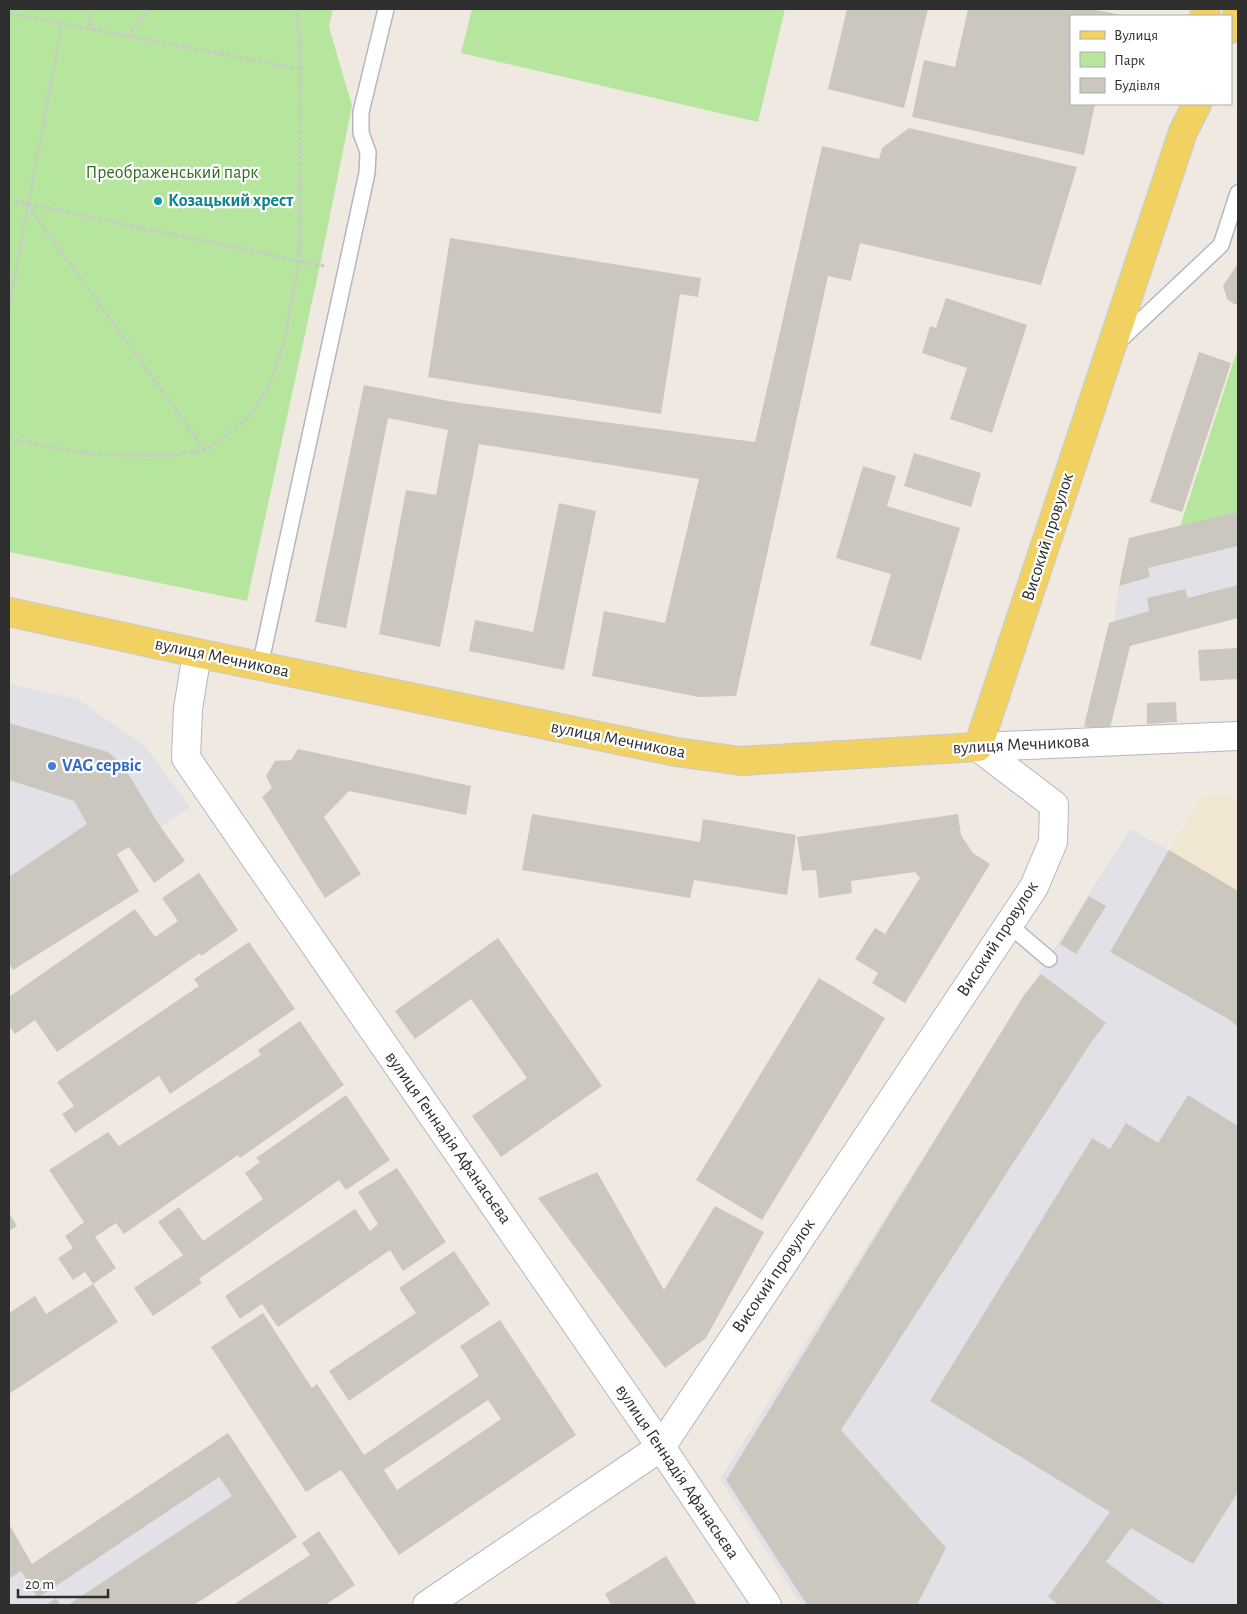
<svg xmlns="http://www.w3.org/2000/svg" width="1247" height="1614" font-family="'Alegreya Sans',sans-serif">
<style>
.industrial{fill:#e3e1e8}
.education{fill:#f0e6d1}
.green{fill:#b6e59e}
.building{fill:#cbc7bf;fill-rule:evenodd}
.lines{fill:none;stroke-linecap:round;stroke-linejoin:round}
.lane-casing{stroke:#b4b7c1;stroke-width:18}
.street-casing{stroke:#b4b7c1;stroke-width:30}
.primary-casing{stroke:#c9c9c9;stroke-width:30}
.path{stroke:#c9c9c9;stroke-width:3;stroke-dasharray:4 2.5;stroke-linecap:butt}
.lane{stroke:#fff;stroke-width:15}
.street{stroke:#fff;stroke-width:28}
.primary{stroke:#f2d163;stroke-width:28}
.culture-dot{fill:#0f9aa8;stroke:#fff;stroke-width:2}
.shop-dot{fill:#3f7fe0;stroke:#fff;stroke-width:2}
.labels{text-anchor:middle;dominant-baseline:central;stroke-width:4.5;stroke-linejoin:round;paint-order:stroke}
.park-label{font-size:18px;fill:#2c6e1b;stroke:#fff}
.culture-label{font-size:18px;font-weight:bold;fill:#0d838f;stroke:#fff;text-anchor:start}
.street-label{font-size:18px;fill:#2e2e2e;stroke:#fff}
.shop-label{font-size:18px;font-weight:bold;fill:#366cbe;stroke:#fff;text-anchor:start}
</style>
<rect width="100%" height="100%" fill="#efe9e1"/>
<g class="industrial">
<path d="M 1238,512 L 1238,618 L 1130,646 L 1109,732 L 1084,726 L 1109,623 L 1114,622 L 1119,586 L 1129,538 Z"/>
<path d="M 9,684 L 77,699 L 144,745 L 190,807 L 129,847 L 117,854 L 9,921 Z"/>
<path d="M 1130,829 L 1169,850 L 1238,891 L 1238,1605 L 801,1605 L 720,1479 Z"/>
<path d="M 228,1433 L 284,1518 L 154,1605 L 9,1605 L 9,1579 Z"/>
</g>
<path class="education" d="M 1202,796 L 1238,796 L 1238,891 L 1169,850 Z"/>
<g class="green">
<path d="M 9,9 L 333,9 L 329,27 L 352,106 L 320,265 L 247,601 L 9,552 Z"/>
<path d="M 472,9 L 785,9 L 758,122 L 461,53 Z"/>
<path d="M 1238,349 L 1238,512 L 1180,527 L 1233,363 Z"/>
</g>
<g class="building">
<path d="M 847,9 L 928,9 L 904,108 L 828,89 Z"/>
<path d="M 968,9 L 1092,9 L 1121,15 L 1071,16 L 1071,104 L 1095,104 L 1084,155 L 912,117 L 924,60 L 955,67 Z"/>
<path d="M 909,128 L 1077,167 L 1041,285 L 860,243 L 851,281 L 828,276 L 736,696 L 699,697 L 592,676 L 604,611 L 665,623 L 699,479 L 479,444 L 440,647 L 379,634 L 406,490 L 436,495 L 448,430 L 388,418 L 346,628 L 315,622 L 364,385 L 454,402 L 755,442 L 822,146 L 879,159 L 882,148 Z"/>
<path d="M 450,238 L 701,278 L 698,297 L 680,294 L 661,414 L 428,377 Z"/>
<path d="M 1238,263 L 1238,304 L 1234,304 L 1227,299 L 1223,286 Z"/>
<path d="M 946,298 L 1027,325 L 992,433 L 950,419 L 967,368 L 922,353 L 930,326 L 936,328 Z"/>
<path d="M 1199,352 L 1231,363 L 1182,512 L 1150,502 Z"/>
<path d="M 914,453 L 981,473 L 971,507 L 904,486 Z"/>
<path d="M 863,466 L 896,476 L 887,506 L 960,528 L 921,660 L 870,645 L 891,574 L 836,558 Z"/>
<path d="M 559,503 L 596,511 L 564,670 L 469,651 L 475,620 L 533,632 Z"/>
<path d="M 1238,512 L 1238,546 L 1148,568 L 1150,577 L 1119,586 L 1129,538 Z"/>
<path d="M 1238,585 L 1238,618 L 1130,646 L 1109,732 L 1084,726 L 1109,623 L 1149,611 L 1147,598 L 1185,589 L 1188,598 Z"/>
<path d="M 1238,648 L 1238,679 L 1200,681 L 1198,650 Z"/>
<path d="M 1176,702 L 1177,722 L 1147,724 L 1147,703 Z"/>
<path d="M 9,723 L 108,752 L 122,764 L 160,826 L 185,861 L 154,883 L 129,847 L 117,854 L 139,891 L 13,970 L 9,963 L 9,877 L 87,824 L 74,801 L 9,780 Z"/>
<path d="M 298,749 L 471,786 L 466,815 L 349,791 L 324,817 L 361,874 L 325,898 L 262,797 L 272,788 L 266,776 L 275,761 L 291,760 Z"/>
<path d="M 532,814 L 700,842 L 703,819 L 796,835 L 787,895 L 694,880 L 690,898 L 522,870 Z"/>
<path d="M 958,814 L 961,835 L 973,853 L 990,864 L 905,1003 L 872,983 L 878,973 L 855,959 L 875,928 L 885,934 L 920,878 L 915,872 L 851,881 L 852,893 L 819,898 L 816,870 L 802,871 L 797,837 Z"/>
<path d="M 1169,850 L 1238,891 L 1238,1027 L 1230,1020 L 1110,952 Z"/>
<path d="M 199,873 L 238,930 L 201,956 L 200,953 L 57,1052 L 35,1020 L 15,1034 L 9,1025 L 9,997 L 135,909 L 155,937 L 178,921 L 162,898 Z"/>
<path d="M 1089,896 L 1106,906 L 1076,954 L 1060,944 Z"/>
<path d="M 498,938 L 602,1086 L 501,1157 L 472,1116 L 527,1078 L 471,999 L 415,1039 L 395,1011 Z"/>
<path d="M 249,942 L 295,1009 L 170,1094 L 159,1076 L 75,1133 L 62,1114 L 74,1106 L 57,1082 L 199,986 L 194,979 Z"/>
<path d="M 1041,974 L 1106,1023 L 1090,1044 L 841,1430 L 946,1548 L 917,1605 L 807,1605 L 726,1480 L 1024,995 Z"/>
<path d="M 819,978 L 885,1018 L 762,1220 L 696,1180 Z"/>
<path d="M 300,1021 L 344,1085 L 240,1158 L 238,1155 L 124,1234 L 116,1223 L 95,1237 L 116,1268 L 93,1284 L 85,1272 L 73,1280 L 58,1258 L 73,1248 L 65,1236 L 84,1222 L 49,1170 L 108,1132 L 119,1146 L 261,1055 L 258,1050 Z"/>
<path d="M 346,1095 L 390,1160 L 346,1190 L 339,1180 L 199,1279 L 202,1283 L 153,1316 L 134,1288 L 183,1255 L 158,1222 L 179,1207 L 203,1241 L 263,1199 L 245,1173 L 260,1162 L 256,1158 Z"/>
<path d="M 1188,1095 L 1238,1126 L 1238,1492 L 1193,1564 L 1131,1528 L 1106,1562 L 1165,1605 L 1059,1605 L 1048,1597 L 1110,1512 L 930,1401 L 1092,1138 L 1110,1149 L 1126,1123 L 1158,1143 Z"/>
<path d="M 397,1168 L 446,1242 L 403,1271 L 390,1250 L 278,1327 L 262,1304 L 240,1319 L 225,1296 L 355,1209 L 370,1231 L 378,1224 L 358,1192 Z"/>
<path d="M 597,1172 L 664,1290 L 715,1206 L 764,1232 L 706,1338 L 665,1368 L 538,1198 Z"/>
<path d="M 9,1213 L 17,1226 L 9,1231 Z"/>
<path d="M 454,1251 L 490,1304 L 349,1401 L 329,1371 L 416,1313 L 399,1288 Z"/>
<path d="M 93,1284 L 118,1322 L 9,1394 L 9,1313 L 35,1296 L 46,1314 Z"/>
<path d="M 263,1313 L 312,1388 L 317,1384 L 364,1455 L 479,1376 L 460,1346 L 500,1320 L 576,1435 L 399,1555 L 341,1470 L 306,1492 L 211,1347 ZM 488,1400 L 501,1419 L 397,1490 L 384,1470 Z"/>
<path d="M 228,1433 L 297,1537 L 269,1556 L 194,1605 L 68,1605 L 232,1496 L 219,1477 L 38,1598 L 21,1571 L 9,1579 L 9,1524 L 32,1564 Z"/>
<path d="M 319,1531 L 355,1585 L 325,1605 L 233,1605 L 310,1555 L 302,1543 Z"/>
<path d="M 666,1556 L 697,1605 L 611,1605 L 605,1594 Z"/>
<path d="M 56,1598 L 61,1605 L 46,1605 Z"/>
</g>
<g class="lines">
<defs>
<g id="lane">
<path d="M 1118,342 L 1221,245 L 1238,193"/>
<path d="M 260,666 L 367,173 L 368,152 L 361,133 L 361,112 L 386,9"/>
<path d="M 1009,925 L 1049,959"/>
</g>
<g id="street">
<path d="M 197,653 L 188,709 L 186,758 L 661,1447 L 767,1605"/>
<path d="M 978,747 L 1238,736"/>
<path d="M 427,1605 L 661,1447 L 1034,887 L 1053,842 L 1054,805 L 978,747"/>
</g>
<g id="primary">
<path d="M 1204,16 L 1206,9"/>
<path d="M 1231,29 L 1238,14"/>
<path d="M 9,612 L 197,653 L 676,752 L 741,761 L 978,747 L 1183,132 L 1197,104"/>
</g>
</defs>
<use href="#lane" class="lane-casing"/>
<use href="#street" class="street-casing"/>
<use href="#primary" class="primary-casing"/>
<g class="path">
<path d="M 87,9 L 92,30"/>
<path d="M 9,13 L 300,69"/>
<path d="M 127,36 L 150,9"/>
<path d="M 9,200 L 324,266"/>
<path d="M 27,204 L 205,450"/>
<path d="M 9,307 L 62,23"/>
<path d="M 9,439 L 89,454 L 170,456 L 205,450 L 219,441 L 250,416 L 271,381 L 284,343 L 299,260 L 301,69 L 297,9"/>
</g>
<use href="#lane" class="lane"/>
<use href="#street" class="street"/>
<use href="#primary" class="primary"/>
</g>
<circle class="culture-dot" cx="158" cy="201" r="5"/>
<circle class="shop-dot" cx="52" cy="766" r="5"/>
<g class="labels">
<g class="park-label">
<text x="172" y="173">Преображенський парк</text>
</g>
<g class="culture-label">
<text x="168" y="201">Козацький хрест</text>
</g>
<g class="street-label">
<text transform="translate(1048 537) rotate(-72)">Високий провулок</text>
<text transform="translate(222 658) rotate(12)">вулиця Мечникова</text>
<text transform="translate(618 740) rotate(11)">вулиця Мечникова</text>
<text transform="translate(1021 745) rotate(-3)">вулиця Мечникова</text>
<text transform="translate(998 939) rotate(-57)">Високий провулок</text>
<text transform="translate(448 1138) rotate(55)">вулиця Геннадія Афанасьєва</text>
<text transform="translate(774 1276) rotate(-56)">Високий провулок</text>
<text transform="translate(677 1472) rotate(56)">вулиця Геннадія Афанасьєва</text>
</g>
<g class="shop-label">
<text x="62" y="766">VAG сервіс</text>
</g>
</g>
<rect width="1247" height="1614" fill="none" stroke="#2e2e2e" stroke-width="20"/>
<rect x="1070" y="15" width="162" height="90" fill="#ffffff" stroke="#ababab"/>
<rect x="1080" y="31" width="25" height="8" fill="#f2d163" stroke="#ababab"/>
<text x="1114" y="40" font-size="15" fill="#2e2e2e">Вулиця</text>
<rect x="1080" y="52" width="25" height="15" fill="#b6e59e" stroke="#ababab"/>
<text x="1114" y="65" font-size="15" fill="#2e2e2e">Парк</text>
<rect x="1080" y="78" width="25" height="15" fill="#cbc7bf" stroke="#ababab"/>
<text x="1114" y="90" font-size="15" fill="#2e2e2e">Будівля</text>
<path d="M18 1589v8h90v-8" fill="none" stroke="#2e2e2e" stroke-width="2.5"/>
<text x="25" y="1589" font-size="15" fill="#2e2e2e" stroke="#ffffff" stroke-width="4" paint-order="stroke">20 m</text>
</svg>
